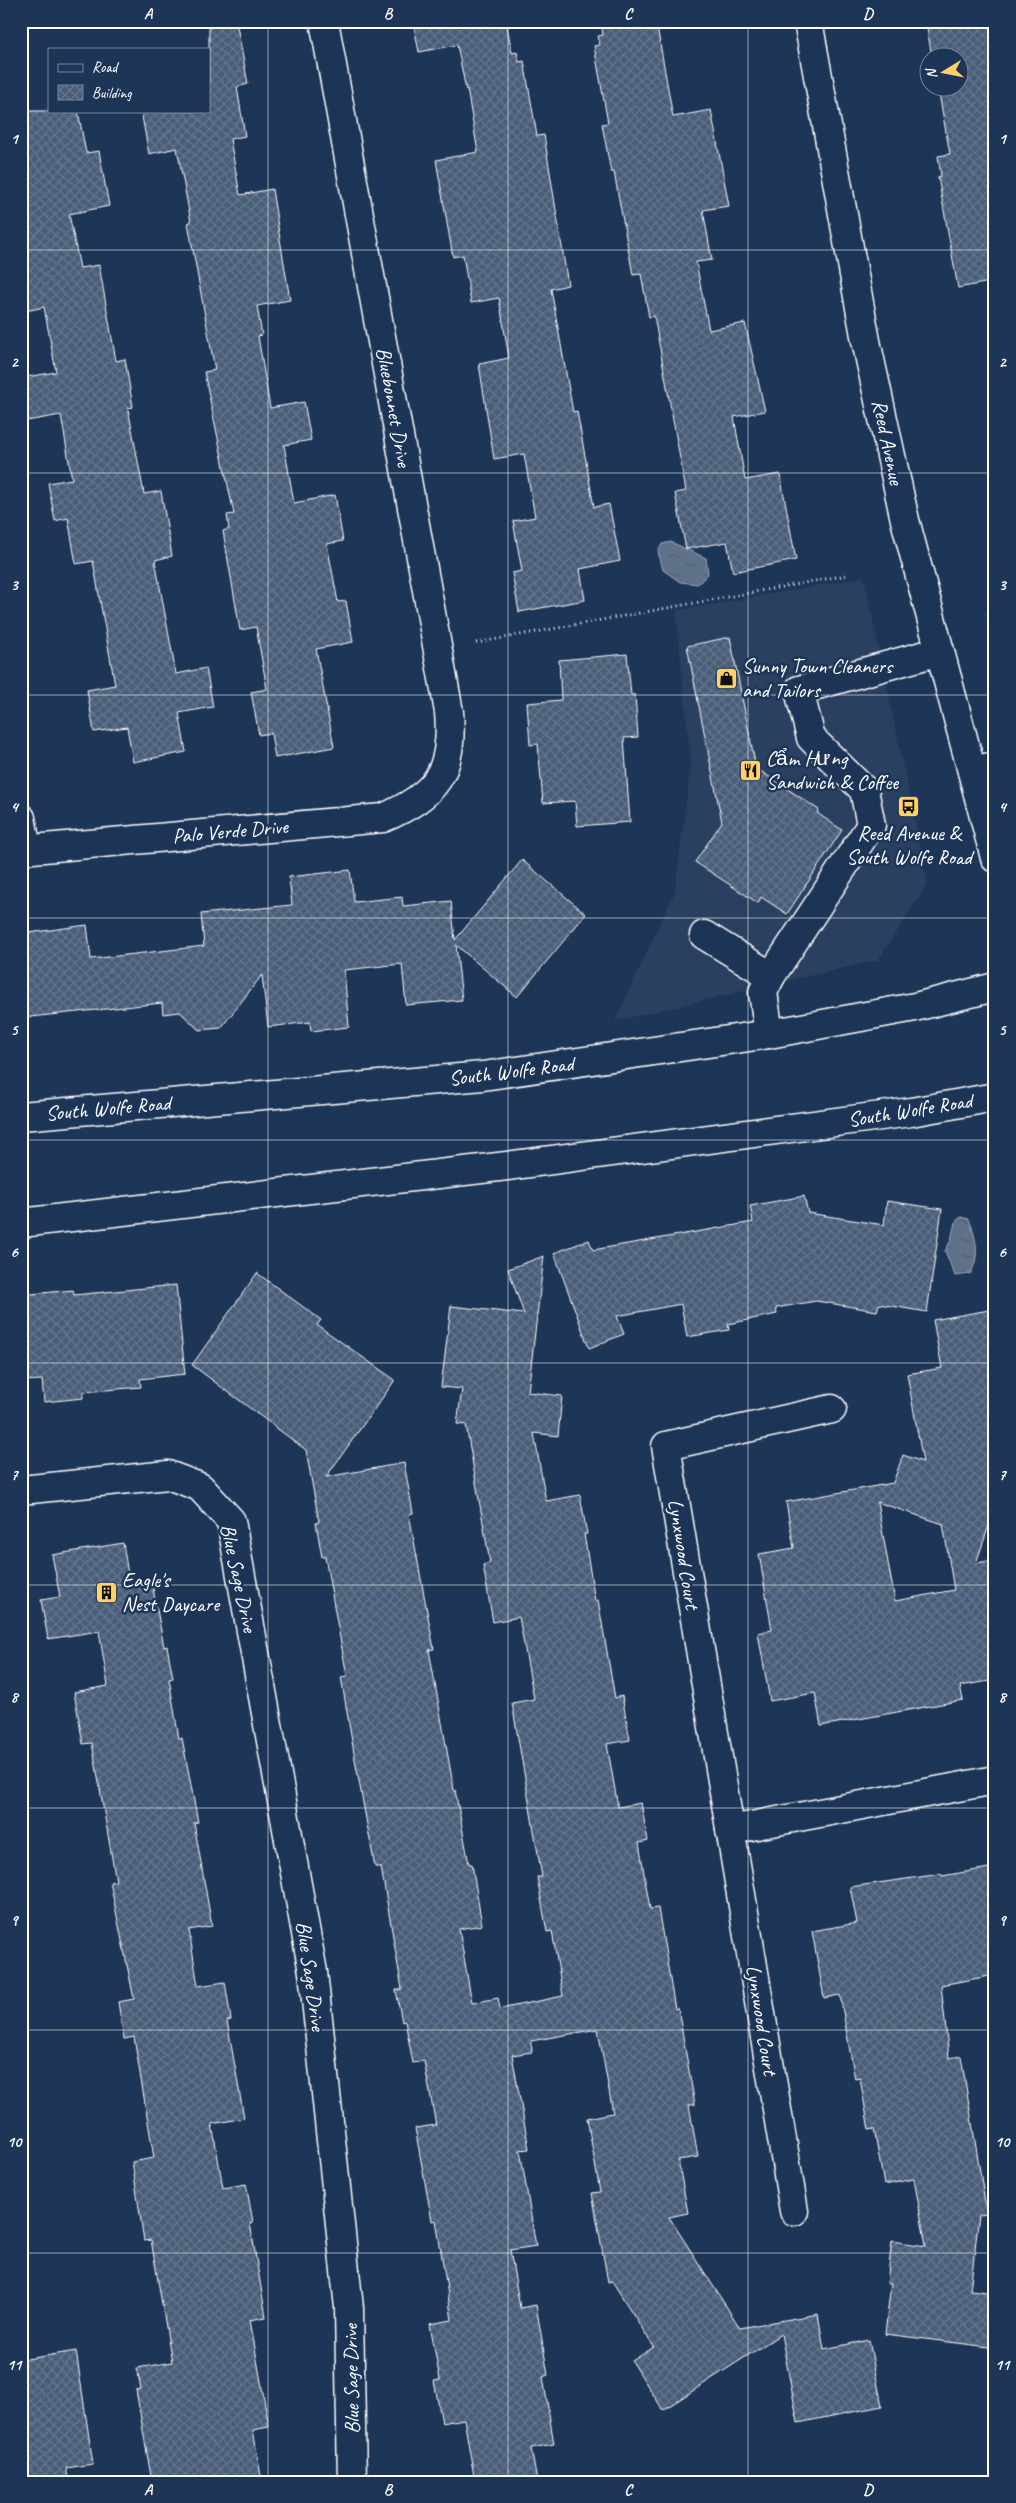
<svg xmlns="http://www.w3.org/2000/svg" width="1016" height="2503" font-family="Caveat,sans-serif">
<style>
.built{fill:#2a4161}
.water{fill:url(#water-ripples);stroke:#a0aab8}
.building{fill:url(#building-cross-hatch);stroke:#fff;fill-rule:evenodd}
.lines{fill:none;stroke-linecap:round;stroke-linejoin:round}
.minor-casing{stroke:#fff;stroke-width:31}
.major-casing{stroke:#fff;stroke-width:31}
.path{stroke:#fff;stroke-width:3;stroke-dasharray:1 4;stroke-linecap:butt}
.minor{stroke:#1d3557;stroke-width:28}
.major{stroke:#1d3557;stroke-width:28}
.grid{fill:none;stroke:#fff;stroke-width:1;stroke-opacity:0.55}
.labels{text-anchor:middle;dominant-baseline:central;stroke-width:5;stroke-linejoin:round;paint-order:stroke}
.street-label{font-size:21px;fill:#fff;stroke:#1d3557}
.poi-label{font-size:21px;fill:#fff;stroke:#1d3557;text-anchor:start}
.neatline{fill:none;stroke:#fff;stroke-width:2}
.grid-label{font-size:16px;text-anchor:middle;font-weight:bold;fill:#fff}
</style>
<defs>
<pattern id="water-ripples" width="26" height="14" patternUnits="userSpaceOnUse" patternTransform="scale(1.25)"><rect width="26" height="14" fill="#617289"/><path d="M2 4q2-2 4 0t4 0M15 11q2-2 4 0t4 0" fill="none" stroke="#555d67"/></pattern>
<pattern id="building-cross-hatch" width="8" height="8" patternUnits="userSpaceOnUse" patternTransform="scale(1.25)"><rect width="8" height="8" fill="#4a5d79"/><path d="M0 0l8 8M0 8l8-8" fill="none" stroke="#65758d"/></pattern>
</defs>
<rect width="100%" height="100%" fill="#1d3557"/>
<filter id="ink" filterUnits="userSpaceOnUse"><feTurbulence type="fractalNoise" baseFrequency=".02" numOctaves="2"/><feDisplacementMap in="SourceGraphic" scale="10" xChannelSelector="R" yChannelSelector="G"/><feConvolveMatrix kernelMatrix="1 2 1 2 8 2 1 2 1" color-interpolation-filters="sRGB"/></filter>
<g filter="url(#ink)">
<g class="built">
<path d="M 864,577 L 928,884 L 878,960 L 615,1021 L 675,891 L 691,764 L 676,611 Z"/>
<path d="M 995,610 L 995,656 L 984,612 Z"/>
</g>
<g class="water">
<path d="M 671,542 L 706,558 L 708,574 L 698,584 L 680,582 L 663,570 L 658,552 L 662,544 Z"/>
<path d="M 961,1217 L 969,1219 C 976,1237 981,1257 970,1274 L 955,1276 L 945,1251 L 951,1240 L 955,1222 Z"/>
</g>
<g class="building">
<path d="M 209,21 L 236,21 L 248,84 L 237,87 L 245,136 L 230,139 L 240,195 L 272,189 L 279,233 L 290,300 L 257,306 L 262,335 L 258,336 L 270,408 L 304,402 L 311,440 L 284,445 L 294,503 L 335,495 L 343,541 L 327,544 L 338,602 L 346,601 L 353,642 L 316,649 L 334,747 L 275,758 L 271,733 L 259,735 L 251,692 L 267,689 L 256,627 L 240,630 L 223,531 L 229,529 L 227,515 L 234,514 L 204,372 L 215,370 L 188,223 L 191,222 L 177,148 L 149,154 L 141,111 L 209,111 Z"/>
<path d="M 413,21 L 506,21 L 512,53 L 517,52 L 519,62 L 524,61 L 537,136 L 544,135 L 568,285 L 551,289 L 573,412 L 577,411 L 594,507 L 609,504 L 620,561 L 580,569 L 585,600 L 519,612 L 512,573 L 522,571 L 513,521 L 535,517 L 524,454 L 494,459 L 479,364 L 509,358 L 499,298 L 471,303 L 463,255 L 453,257 L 436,160 L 478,152 L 467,89 L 466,90 L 457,45 L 419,52 Z"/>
<path d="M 601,21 L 656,21 L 673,117 L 711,110 L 729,206 L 703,210 L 712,260 L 696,262 L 709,330 L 745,323 L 765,411 L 734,417 L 745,480 L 780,474 L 796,560 L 733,572 L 727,542 L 686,549 L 675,493 L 686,491 L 654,316 L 649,317 L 641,274 L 633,275 L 614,172 L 611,172 L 602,124 L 608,123 L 594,46 L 600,45 L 598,36 L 603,35 Z"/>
<path d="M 926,21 L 995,21 L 995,281 L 958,288 L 938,177 L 941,176 L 938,156 L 950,154 L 938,88 L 958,88 L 958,58 L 932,58 Z"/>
<path d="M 21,111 L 78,111 L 86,153 L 99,151 L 109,206 L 69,214 L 80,268 L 99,265 L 116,361 L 125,359 L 133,407 L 128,408 L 144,494 L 161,491 L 172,556 L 155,560 L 176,674 L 206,668 L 213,707 L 179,713 L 186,752 L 133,762 L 127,727 L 94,732 L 87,690 L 115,685 L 93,561 L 76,564 L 68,518 L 55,521 L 48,483 L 72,479 L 61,415 L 27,421 L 21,390 L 21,378 L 56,372 L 44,307 L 21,312 Z"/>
<path d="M 730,637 L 756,768 L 819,810 L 817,813 L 842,830 L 787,914 L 761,897 L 758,903 L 695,862 L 722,822 L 687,646 Z"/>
<path d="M 627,654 L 631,695 L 635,695 L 638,737 L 624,738 L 630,822 L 577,826 L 575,801 L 543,803 L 538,744 L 530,745 L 527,703 L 561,700 L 559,660 Z"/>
<path d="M 522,860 L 586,914 L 517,997 L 456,945 L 462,1000 L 406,1005 L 402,964 L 344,970 L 349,1027 L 311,1031 L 310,1022 L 268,1027 L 262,975 L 221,1028 L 199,1030 L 180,1012 L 163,1014 L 162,1003 L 21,1018 L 21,934 L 87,925 L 91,959 L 204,946 L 201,914 L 292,905 L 289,877 L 350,870 L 354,902 L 402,897 L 403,906 L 451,901 L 455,940 Z"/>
<path d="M 804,1196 L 808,1213 L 884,1225 L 887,1201 L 942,1209 L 927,1312 L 879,1304 L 877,1311 L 816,1301 L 776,1308 L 777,1314 L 728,1324 L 729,1330 L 687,1337 L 681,1304 L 617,1316 L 624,1334 L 589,1348 L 554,1253 L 589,1240 L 593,1250 L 753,1222 L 750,1206 Z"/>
<path d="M 544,1256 L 528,1392 L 562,1396 L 558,1436 L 534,1433 L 546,1501 L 580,1495 L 587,1534 L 584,1534 L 595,1601 L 598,1600 L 615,1698 L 622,1696 L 630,1740 L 607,1744 L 618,1807 L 641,1803 L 648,1841 L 639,1843 L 650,1909 L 658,1908 L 675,2009 L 678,2008 L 695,2105 L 689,2105 L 698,2157 L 678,2160 L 688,2213 L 669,2217 L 740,2328 L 818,2314 L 824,2349 L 869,2340 L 882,2406 L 798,2423 L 781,2334 L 663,2410 L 632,2361 L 654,2347 L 612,2281 L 608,2282 L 592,2193 L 600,2192 L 587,2118 L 613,2113 L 598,2029 L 531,2041 L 532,2052 L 512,2055 L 529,2149 L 520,2150 L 536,2246 L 510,2250 L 520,2308 L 536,2305 L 548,2375 L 543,2377 L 554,2444 L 531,2448 L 537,2482 L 475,2482 L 464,2419 L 442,2423 L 434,2381 L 440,2380 L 430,2324 L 452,2320 L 436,2220 L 432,2221 L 415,2128 L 436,2125 L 424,2061 L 413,2063 L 405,2021 L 402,2022 L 396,1990 L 402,1989 L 381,1867 L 375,1867 L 356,1765 L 341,1677 L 347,1676 L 325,1557 L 322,1557 L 316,1523 L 319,1522 L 306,1450 L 192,1365 L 257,1273 L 321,1320 L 317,1325 L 395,1380 L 326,1477 L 404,1463 L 413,1513 L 409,1514 L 434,1649 L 429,1650 L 454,1790 L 455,1790 L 469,1864 L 472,1864 L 482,1925 L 459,1929 L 472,2003 L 498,1998 L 500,2009 L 563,1996 L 552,1931 L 547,1932 L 537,1877 L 542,1877 L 512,1703 L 534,1699 L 519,1617 L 493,1622 L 483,1565 L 490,1563 L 466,1425 L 457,1424 L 462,1389 L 441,1387 L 451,1306 L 524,1314 L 508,1269 Z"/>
<path d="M 176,1285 L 185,1374 L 140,1379 L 141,1387 L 83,1392 L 83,1398 L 44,1402 L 42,1380 L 21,1381 L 21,1295 L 73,1290 L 74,1295 Z"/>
<path d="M 995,1309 L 995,1508 L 976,1563 L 995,1560 L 995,1680 L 960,1686 L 963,1700 L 821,1726 L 815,1693 L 770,1701 L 758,1633 L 772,1630 L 759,1554 L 794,1548 L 786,1502 L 893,1483 L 903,1455 L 923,1462 L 907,1374 L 942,1368 L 933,1320 ZM 877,1502 L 943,1524 L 954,1590 L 895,1601 Z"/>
<path d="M 123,1543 L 130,1587 L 152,1583 L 164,1647 L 167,1646 L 173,1678 L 169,1679 L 179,1739 L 182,1738 L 198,1822 L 194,1823 L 212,1926 L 189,1930 L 198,1986 L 225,1982 L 231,2020 L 227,2021 L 244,2118 L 212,2124 L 223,2188 L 246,2184 L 253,2222 L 250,2223 L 266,2317 L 250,2320 L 269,2427 L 253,2430 L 262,2482 L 152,2482 L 136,2390 L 141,2389 L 137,2368 L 172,2362 L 151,2240 L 144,2241 L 132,2162 L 154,2158 L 134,2037 L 124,2039 L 118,2002 L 134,1999 L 110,1882 L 116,1881 L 92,1743 L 83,1744 L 74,1692 L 108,1686 L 99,1631 L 48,1639 L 41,1600 L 60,1597 L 52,1555 Z"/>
<path d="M 995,1867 L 995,1975 L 941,1985 L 949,2058 L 961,2056 L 987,2214 L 979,2215 L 970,2290 L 995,2293 L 989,2347 L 885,2334 L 891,2283 L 887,2283 L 892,2241 L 926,2246 L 914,2179 L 884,2185 L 874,2129 L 869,2130 L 860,2078 L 855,2079 L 840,1995 L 824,1998 L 812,1931 L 857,1923 L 850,1887 L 941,1874 L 942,1876 Z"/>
<path d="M 76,2351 L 93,2464 L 66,2468 L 69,2482 L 21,2482 L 21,2360 Z"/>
</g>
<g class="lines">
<defs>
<g id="minor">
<path d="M 972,771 L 995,766"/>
<path d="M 21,818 L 27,849"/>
<path d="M 21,850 L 383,818 C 436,795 454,772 449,712 L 324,21"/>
<path d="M 704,935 L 771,976"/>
<path d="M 769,1034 L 763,992 L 771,976 L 871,825 L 864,790 L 811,738 L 799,690 L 940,651"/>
<path d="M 21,1490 L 168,1475 L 200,1487 L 231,1521 L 313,1972 L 349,2308 L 352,2482"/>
<path d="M 730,1830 L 995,1780"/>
<path d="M 794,2211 L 666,1446 L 832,1409"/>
</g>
<g id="major">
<path d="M 808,21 L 866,341 L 905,520 L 995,858"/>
<path d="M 21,1116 L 483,1076 L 769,1034 L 915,1007 L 995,987"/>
<path d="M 21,1223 L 507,1166 L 911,1112 L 995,1097"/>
</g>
</defs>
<use href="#minor" class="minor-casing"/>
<use href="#major" class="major-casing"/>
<path class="path" d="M 476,643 L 847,575"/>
<use href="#minor" class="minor"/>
<use href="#major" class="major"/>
</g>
</g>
<path class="grid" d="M 268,21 L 268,2482M 508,21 L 508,2482M 748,21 L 748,2482M 21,250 L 995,250M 21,473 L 995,473M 21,695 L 995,695M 21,918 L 995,918M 21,1140 L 995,1140M 21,1363 L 995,1363M 21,1585 L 995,1585M 21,1808 L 995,1808M 21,2030 L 995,2030M 21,2253 L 995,2253"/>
<defs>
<symbol id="shop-square" viewBox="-11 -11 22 22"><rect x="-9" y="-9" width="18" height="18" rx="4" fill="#ffd166" stroke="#1d3557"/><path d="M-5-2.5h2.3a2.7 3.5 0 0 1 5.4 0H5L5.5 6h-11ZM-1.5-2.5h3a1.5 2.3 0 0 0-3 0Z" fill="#111"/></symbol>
<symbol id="restaurant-square" viewBox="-11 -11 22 22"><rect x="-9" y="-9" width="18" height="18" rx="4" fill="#ffd166" stroke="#1d3557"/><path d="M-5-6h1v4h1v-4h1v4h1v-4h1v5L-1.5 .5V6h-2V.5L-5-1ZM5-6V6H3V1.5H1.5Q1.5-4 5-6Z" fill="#111"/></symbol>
<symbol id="bus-square" viewBox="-11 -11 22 22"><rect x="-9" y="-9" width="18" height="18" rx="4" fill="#ffd166" stroke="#1d3557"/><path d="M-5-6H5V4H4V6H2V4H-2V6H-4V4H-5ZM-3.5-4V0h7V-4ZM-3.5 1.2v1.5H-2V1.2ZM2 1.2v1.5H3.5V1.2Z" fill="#111"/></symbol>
<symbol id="building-square" viewBox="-11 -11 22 22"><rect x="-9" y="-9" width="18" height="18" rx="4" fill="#ffd166" stroke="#1d3557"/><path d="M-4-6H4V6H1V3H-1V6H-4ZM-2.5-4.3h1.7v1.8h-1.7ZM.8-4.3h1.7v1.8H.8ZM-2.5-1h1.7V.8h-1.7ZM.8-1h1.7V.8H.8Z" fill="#111"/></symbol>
</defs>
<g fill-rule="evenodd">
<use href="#shop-square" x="714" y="666" width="25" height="25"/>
<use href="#restaurant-square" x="738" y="758" width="25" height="25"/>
<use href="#bus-square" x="896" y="794" width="25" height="25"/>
<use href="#building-square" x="94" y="1580" width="25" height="25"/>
</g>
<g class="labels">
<g class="street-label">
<text transform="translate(394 407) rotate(80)">Bluebonnet Drive</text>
<text transform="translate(888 442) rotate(78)">Reed Avenue</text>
<text transform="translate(230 831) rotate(-5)">Palo Verde Drive</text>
<text transform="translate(511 1071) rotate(-7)">South Wolfe Road</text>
<text transform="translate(108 1108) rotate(-5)">South Wolfe Road</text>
<text transform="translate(910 1110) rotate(-9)">South Wolfe Road</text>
<text transform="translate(684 1554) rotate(81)">Lynxwood Court</text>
<text transform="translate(239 1578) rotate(78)">Blue Sage Drive</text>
<text transform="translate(311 1976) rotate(82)">Blue Sage Drive</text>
<text transform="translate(762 2020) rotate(81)">Lynxwood Court</text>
<text transform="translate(351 2379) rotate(-91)">Blue Sage Drive</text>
</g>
<g class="poi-label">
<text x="742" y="666">Sunny Town Cleaners<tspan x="742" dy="24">and Tailors</tspan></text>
<text x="766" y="758">Cẩm Hưng<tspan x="766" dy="24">Sandwich &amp; Coffee</tspan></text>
<text x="909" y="833" text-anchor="middle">Reed Avenue &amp;<tspan x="909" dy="24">South Wolfe Road</tspan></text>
<text x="122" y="1580">Eagle's<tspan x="122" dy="24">Nest Daycare</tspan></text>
</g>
</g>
<rect width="1016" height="2503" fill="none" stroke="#1d3557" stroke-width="55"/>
<rect x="48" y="48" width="162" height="65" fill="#1d3557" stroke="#77869a"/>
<rect x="58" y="64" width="25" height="8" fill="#1d3557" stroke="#77869a"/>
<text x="92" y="72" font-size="15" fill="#ffffff">Road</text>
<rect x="58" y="85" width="25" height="15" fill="url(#building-cross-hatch)" stroke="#77869a"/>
<text x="92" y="98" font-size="15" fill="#ffffff">Building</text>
<g transform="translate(944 72) rotate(260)"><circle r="24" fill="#1d3557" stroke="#77869a"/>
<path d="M0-4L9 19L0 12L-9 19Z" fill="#ffd166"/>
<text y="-8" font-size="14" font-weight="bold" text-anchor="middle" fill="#ffffff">N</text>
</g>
<rect x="28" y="28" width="960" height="2448" class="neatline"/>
<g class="grid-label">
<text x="148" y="19">A</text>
<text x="388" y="19">B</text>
<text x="628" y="19">C</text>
<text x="868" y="19">D</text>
<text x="14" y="144">1</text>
<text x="1002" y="144">1</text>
<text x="14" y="367">2</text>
<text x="1002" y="367">2</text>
<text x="14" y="590">3</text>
<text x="1002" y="590">3</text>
<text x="14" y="812">4</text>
<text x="1002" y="812">4</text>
<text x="14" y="1035">5</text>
<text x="1002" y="1035">5</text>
<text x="14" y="1257">6</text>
<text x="1002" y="1257">6</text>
<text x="14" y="1480">7</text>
<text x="1002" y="1480">7</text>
<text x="14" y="1702">8</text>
<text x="1002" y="1702">8</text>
<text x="14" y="1925">9</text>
<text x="1002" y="1925">9</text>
<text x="14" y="2147">10</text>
<text x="1002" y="2147">10</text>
<text x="14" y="2370">11</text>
<text x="1002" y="2370">11</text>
<text x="148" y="2495">A</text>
<text x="388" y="2495">B</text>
<text x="628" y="2495">C</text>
<text x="868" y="2495">D</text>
</g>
</svg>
